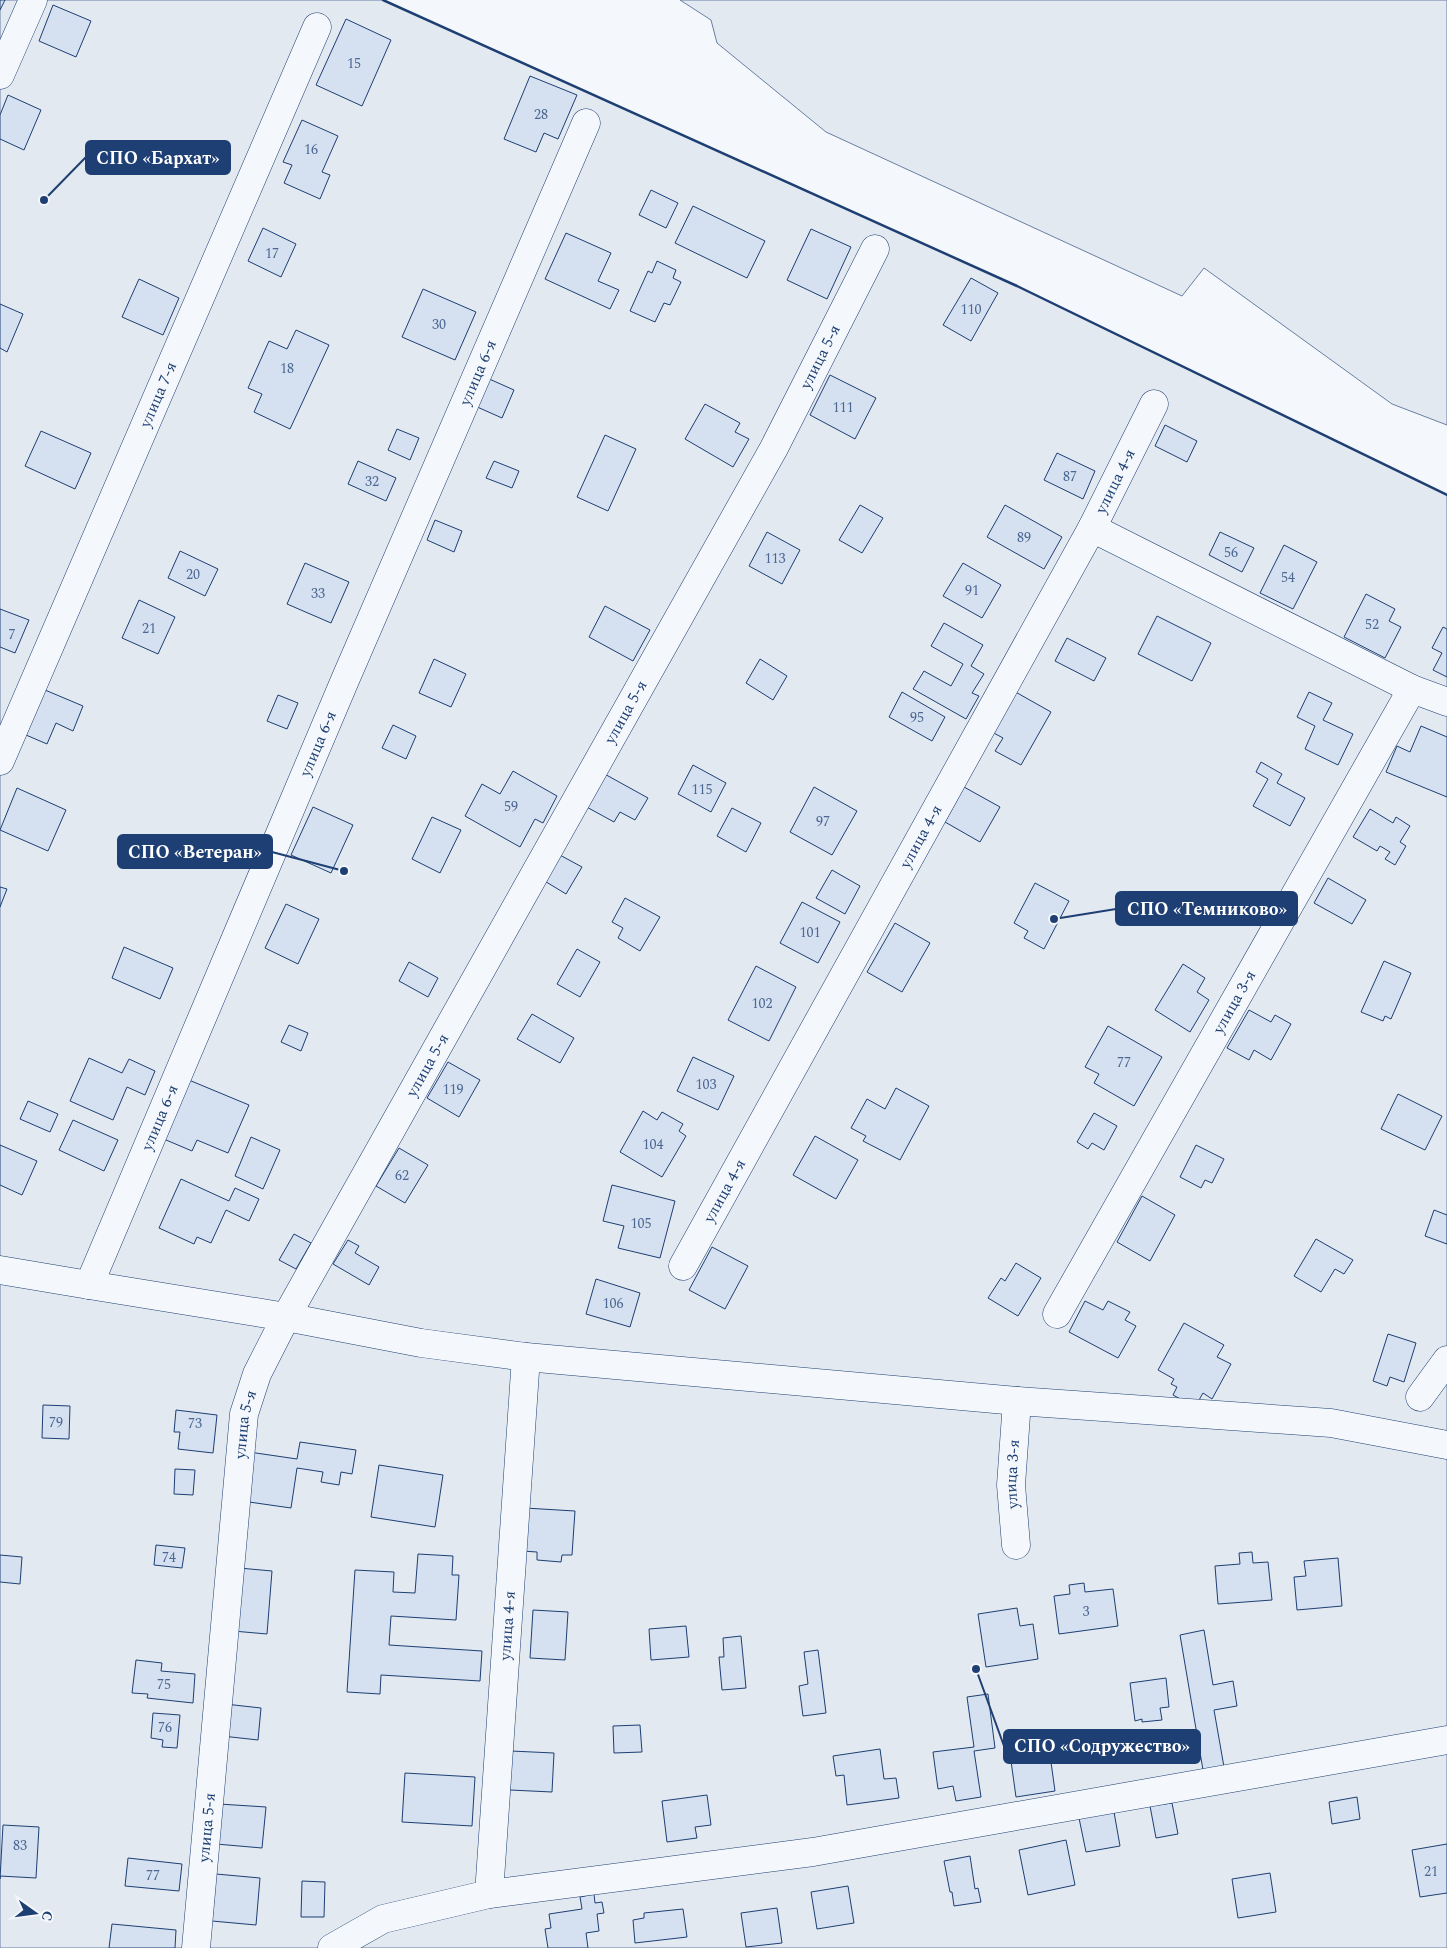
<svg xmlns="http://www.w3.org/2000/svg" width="1447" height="1948" font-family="Spectral,serif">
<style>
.green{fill:#e3e9f0;stroke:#687fa3}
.building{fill:#d5e0f0;stroke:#1d3f73}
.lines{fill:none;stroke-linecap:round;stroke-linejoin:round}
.minor-casing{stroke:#1d3f73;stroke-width:29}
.minor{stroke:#f4f7fb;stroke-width:28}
.wall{stroke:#1d3f73;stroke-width:2.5}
.labels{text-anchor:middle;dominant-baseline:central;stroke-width:4;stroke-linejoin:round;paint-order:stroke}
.number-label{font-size:14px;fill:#4b6792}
.street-label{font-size:16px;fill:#1d3f73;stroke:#f4f7fb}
.leader{fill:none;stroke:#1d3f73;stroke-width:2}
.callout-dot{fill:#1d3f73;stroke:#f4f7fb;stroke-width:2}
.callout{fill:#1d3f73;stroke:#1d3f73;stroke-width:2}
.callout-label{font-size:18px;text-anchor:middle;font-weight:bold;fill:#fff}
</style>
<rect width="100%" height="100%" fill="#f4f7fb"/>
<g class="green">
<path d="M 0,0 L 383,0 L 1017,286 L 1447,495 L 1447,1948 L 0,1948 Z"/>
<path d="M 680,0 L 1447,0 L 1447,425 L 1392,404 L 1204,268 L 1182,296 L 826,132 L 717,43 L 711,20 Z"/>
</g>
<g class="building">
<path d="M 0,0 L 5,0 L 0,10 Z"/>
<path d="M 53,5 L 91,21 L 76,57 L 39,41 Z"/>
<path d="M 346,19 L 391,40 L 362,106 L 316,85 Z"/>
<path d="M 530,76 L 577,95 L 558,139 L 544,133 L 536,152 L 504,139 Z"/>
<path d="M 8,95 L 41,110 L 24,150 L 0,139 L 0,115 Z"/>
<path d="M 302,120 L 338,136 L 322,172 L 330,175 L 320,199 L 284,183 L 292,165 L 283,162 Z"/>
<path d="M 651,190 L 678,203 L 666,228 L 639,215 Z"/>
<path d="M 693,206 L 765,241 L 747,278 L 675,243 Z"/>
<path d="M 263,228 L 296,244 L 281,277 L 248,261 Z"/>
<path d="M 811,229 L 851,247 L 827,299 L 787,280 Z"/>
<path d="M 566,233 L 611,253 L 598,281 L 619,290 L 610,309 L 545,279 Z"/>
<path d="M 657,261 L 676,270 L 673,278 L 681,282 L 670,305 L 664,303 L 655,322 L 630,311 L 648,271 L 652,273 Z"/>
<path d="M 971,278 L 998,293 L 971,341 L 943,325 Z"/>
<path d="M 139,279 L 179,298 L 163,335 L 122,317 Z"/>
<path d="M 423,289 L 476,312 L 455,360 L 402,337 Z"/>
<path d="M 0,304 L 23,314 L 7,352 L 0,348 Z"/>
<path d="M 296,330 L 329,345 L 290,429 L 254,412 L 262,394 L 248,388 L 269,341 L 287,349 Z"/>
<path d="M 830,375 L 876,398 L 855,439 L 810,415 Z"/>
<path d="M 487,378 L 514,390 L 502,418 L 475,406 Z"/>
<path d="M 705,404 L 740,423 L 735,432 L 749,439 L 733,467 L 685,439 Z"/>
<path d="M 1165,425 L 1197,441 L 1187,462 L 1155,446 Z"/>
<path d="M 397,429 L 419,438 L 410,460 L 388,450 Z"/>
<path d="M 41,431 L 91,453 L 75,489 L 25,466 Z"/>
<path d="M 605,435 L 636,449 L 608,511 L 577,497 Z"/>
<path d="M 1057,453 L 1095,471 L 1083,499 L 1044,480 Z"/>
<path d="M 358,461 L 396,478 L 386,501 L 348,484 Z"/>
<path d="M 494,461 L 519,471 L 512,488 L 486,478 Z"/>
<path d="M 860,505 L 883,518 L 862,553 L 839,540 Z"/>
<path d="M 1005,505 L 1062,537 L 1044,569 L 987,537 Z"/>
<path d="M 435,520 L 462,531 L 454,552 L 427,540 Z"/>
<path d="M 767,532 L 800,550 L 782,584 L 749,566 Z"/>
<path d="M 1220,532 L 1254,548 L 1242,572 L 1209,555 Z"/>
<path d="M 1284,545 L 1317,562 L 1293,609 L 1260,593 Z"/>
<path d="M 180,551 L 218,569 L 205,596 L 168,578 Z"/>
<path d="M 305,563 L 349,582 L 331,623 L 287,604 Z"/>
<path d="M 963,563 L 1001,585 L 982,618 L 943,596 Z"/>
<path d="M 1366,594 L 1395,609 L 1389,621 L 1401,627 L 1385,658 L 1344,637 Z"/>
<path d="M 139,600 L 175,617 L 158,654 L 122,638 Z"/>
<path d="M 605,606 L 650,630 L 633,661 L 589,637 Z"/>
<path d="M 0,609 L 29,620 L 15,653 L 0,647 Z"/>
<path d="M 1157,616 L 1211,643 L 1192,681 L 1138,654 Z"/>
<path d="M 944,623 L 983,645 L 971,666 L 984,674 L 972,693 L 979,696 L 966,719 L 913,689 L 924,671 L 951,686 L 963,664 L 931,646 Z"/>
<path d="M 1443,627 L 1447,629 L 1447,677 L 1433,670 L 1442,653 L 1432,648 Z"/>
<path d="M 1067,638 L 1106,658 L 1094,681 L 1055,661 Z"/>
<path d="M 434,659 L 466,674 L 451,707 L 419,693 Z"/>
<path d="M 760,659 L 787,676 L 773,700 L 746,683 Z"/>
<path d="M 45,690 L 83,706 L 73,731 L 56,723 L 47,744 L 26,735 Z"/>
<path d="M 1012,690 L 1051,712 L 1021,765 L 995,751 L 1003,738 L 990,731 Z"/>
<path d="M 902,692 L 945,717 L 932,741 L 889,717 Z"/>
<path d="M 1309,692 L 1332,703 L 1323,720 L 1353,734 L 1338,765 L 1305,749 L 1315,726 L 1297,717 Z"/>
<path d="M 278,695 L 298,703 L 287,729 L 267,721 Z"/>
<path d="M 393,725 L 416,736 L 406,759 L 382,748 Z"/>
<path d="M 1421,726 L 1447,737 L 1447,797 L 1386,772 L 1397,746 L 1410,752 Z"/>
<path d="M 1261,762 L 1282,774 L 1277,783 L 1305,798 L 1290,826 L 1253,806 L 1268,779 L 1256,772 Z"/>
<path d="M 693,765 L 726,783 L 711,812 L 678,794 Z"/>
<path d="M 513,771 L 557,796 L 543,823 L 535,819 L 520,847 L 465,816 L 482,784 L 500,794 Z"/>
<path d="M 601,772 L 648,798 L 635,820 L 620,812 L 614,822 L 583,805 Z"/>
<path d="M 814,787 L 857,811 L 832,855 L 790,832 Z"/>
<path d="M 964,787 L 1000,807 L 980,842 L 945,822 Z"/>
<path d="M 17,788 L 66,810 L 48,851 L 0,830 Z"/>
<path d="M 313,807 L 353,825 L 331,873 L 291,855 Z"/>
<path d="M 732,808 L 761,823 L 746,852 L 717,836 Z"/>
<path d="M 1370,809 L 1393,823 L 1396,817 L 1410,826 L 1400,842 L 1406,846 L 1395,865 L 1385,859 L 1390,852 L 1380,846 L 1377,851 L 1353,837 Z"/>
<path d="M 432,817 L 461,830 L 440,873 L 412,859 Z"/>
<path d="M 558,854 L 582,867 L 566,894 L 543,880 Z"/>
<path d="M 832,870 L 860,886 L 845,914 L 816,898 Z"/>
<path d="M 1328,878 L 1366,900 L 1352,924 L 1314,903 Z"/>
<path d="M 1035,883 L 1069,901 L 1044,949 L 1024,938 L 1028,931 L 1014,923 Z"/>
<path d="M 0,887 L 7,889 L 0,907 Z"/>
<path d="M 625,898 L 660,917 L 640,951 L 618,938 L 623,928 L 612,922 Z"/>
<path d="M 802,902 L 840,922 L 818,963 L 780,943 Z"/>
<path d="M 286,904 L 319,919 L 298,964 L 265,948 Z"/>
<path d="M 895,923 L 930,943 L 902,992 L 867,972 Z"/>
<path d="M 124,947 L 173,968 L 160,999 L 112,978 Z"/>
<path d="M 577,949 L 600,962 L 580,997 L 557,984 Z"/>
<path d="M 1384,961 L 1411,973 L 1391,1019 L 1385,1016 L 1383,1021 L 1361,1012 Z"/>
<path d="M 409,962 L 438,978 L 428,997 L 399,981 Z"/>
<path d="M 1183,964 L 1205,978 L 1197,992 L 1209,1000 L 1190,1032 L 1155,1010 Z"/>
<path d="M 756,966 L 796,987 L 769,1041 L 728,1020 Z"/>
<path d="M 1249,1010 L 1271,1022 L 1275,1015 L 1291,1024 L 1271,1060 L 1254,1050 L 1249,1060 L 1227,1048 Z"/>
<path d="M 532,1014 L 574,1038 L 560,1063 L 517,1039 Z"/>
<path d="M 289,1025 L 308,1033 L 301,1051 L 281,1042 Z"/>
<path d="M 1108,1026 L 1162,1057 L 1134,1106 L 1094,1083 L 1099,1074 L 1085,1067 Z"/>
<path d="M 693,1057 L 734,1076 L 718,1110 L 677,1091 Z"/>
<path d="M 89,1058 L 122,1073 L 129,1059 L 155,1071 L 145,1095 L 127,1087 L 113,1120 L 70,1101 Z"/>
<path d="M 448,1062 L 480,1080 L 459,1117 L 427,1098 Z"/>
<path d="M 184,1078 L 249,1105 L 228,1153 L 197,1140 L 192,1151 L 159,1137 Z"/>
<path d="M 896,1088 L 929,1106 L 900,1160 L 863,1141 L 866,1136 L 851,1128 L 867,1099 L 885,1109 Z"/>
<path d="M 1398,1094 L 1442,1116 L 1425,1150 L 1381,1129 Z"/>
<path d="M 28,1101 L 58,1114 L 50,1132 L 20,1119 Z"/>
<path d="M 643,1111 L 657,1120 L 662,1112 L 683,1124 L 679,1131 L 686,1136 L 662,1177 L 620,1152 Z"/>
<path d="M 1094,1113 L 1117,1126 L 1104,1150 L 1092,1143 L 1088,1149 L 1077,1142 Z"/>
<path d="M 73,1120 L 118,1140 L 104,1171 L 59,1150 Z"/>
<path d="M 815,1136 L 858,1160 L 836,1199 L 793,1175 Z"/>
<path d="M 251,1137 L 280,1150 L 263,1189 L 235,1176 Z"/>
<path d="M 0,1145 L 37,1161 L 22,1195 L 0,1185 Z"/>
<path d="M 1196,1145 L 1224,1159 L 1212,1183 L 1205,1180 L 1201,1188 L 1180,1177 Z"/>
<path d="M 399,1148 L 428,1165 L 405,1203 L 376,1186 Z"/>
<path d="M 181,1179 L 229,1201 L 235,1188 L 259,1199 L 249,1221 L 226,1210 L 211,1243 L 197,1237 L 194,1244 L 159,1228 Z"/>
<path d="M 612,1185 L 675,1201 L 660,1258 L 618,1248 L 624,1226 L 603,1221 Z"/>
<path d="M 1142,1196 L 1175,1215 L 1150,1261 L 1117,1242 Z"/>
<path d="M 1434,1210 L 1447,1215 L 1447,1244 L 1425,1236 Z"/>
<path d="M 294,1234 L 311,1243 L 296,1269 L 279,1260 Z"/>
<path d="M 1316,1239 L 1353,1260 L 1344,1274 L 1335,1269 L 1321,1292 L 1294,1276 Z"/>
<path d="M 348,1240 L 359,1246 L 355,1253 L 379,1267 L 369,1285 L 333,1264 Z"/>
<path d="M 712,1247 L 748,1266 L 725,1309 L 689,1290 Z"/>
<path d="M 1016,1263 L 1041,1278 L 1018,1316 L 988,1298 L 1001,1278 L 1005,1281 Z"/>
<path d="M 596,1279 L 640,1293 L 630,1327 L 586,1314 Z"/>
<path d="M 1085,1301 L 1103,1310 L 1108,1301 L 1130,1312 L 1125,1320 L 1136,1326 L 1118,1358 L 1069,1332 Z"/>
<path d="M 1184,1323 L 1224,1345 L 1217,1357 L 1231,1364 L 1212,1399 L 1203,1393 L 1195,1407 L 1173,1395 L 1177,1387 L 1171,1384 L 1174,1379 L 1158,1370 Z"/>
<path d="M 1388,1334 L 1416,1343 L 1404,1382 L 1390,1377 L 1387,1386 L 1373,1381 Z"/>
<path d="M 43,1405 L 70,1406 L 69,1439 L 42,1438 Z"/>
<path d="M 176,1410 L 217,1415 L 213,1453 L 178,1449 L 180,1432 L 174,1432 Z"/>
<path d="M 300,1442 L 356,1450 L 352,1474 L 341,1472 L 339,1485 L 321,1482 L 323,1472 L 297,1468 L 291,1508 L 242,1501 L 249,1452 L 297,1459 Z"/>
<path d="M 379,1465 L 443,1475 L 435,1527 L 371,1517 Z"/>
<path d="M 175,1469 L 195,1470 L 193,1495 L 174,1494 Z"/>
<path d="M 525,1508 L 575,1511 L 572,1555 L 562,1555 L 561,1562 L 537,1560 L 537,1552 L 522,1551 Z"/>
<path d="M 156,1545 L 185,1548 L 182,1568 L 154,1565 Z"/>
<path d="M 1252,1552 L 1253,1563 L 1268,1562 L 1272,1600 L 1218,1604 L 1215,1566 L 1240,1564 L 1239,1553 Z"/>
<path d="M 418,1554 L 453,1556 L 452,1575 L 459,1575 L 456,1620 L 391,1616 L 389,1645 L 482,1651 L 480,1681 L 381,1675 L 380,1694 L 347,1692 L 355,1570 L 394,1572 L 393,1592 L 415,1593 Z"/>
<path d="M 0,1555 L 22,1557 L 20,1584 L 0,1582 Z"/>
<path d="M 1338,1558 L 1342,1606 L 1297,1610 L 1294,1577 L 1306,1576 L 1304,1561 Z"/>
<path d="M 239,1568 L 272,1571 L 267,1634 L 233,1631 Z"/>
<path d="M 1084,1583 L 1085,1592 L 1113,1589 L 1118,1626 L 1059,1634 L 1054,1596 L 1070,1594 L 1069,1585 Z"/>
<path d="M 1017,1608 L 1020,1626 L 1033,1624 L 1038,1659 L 986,1667 L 978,1614 Z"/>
<path d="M 533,1610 L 568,1612 L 565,1660 L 530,1658 Z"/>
<path d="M 686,1626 L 689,1657 L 651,1660 L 649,1629 Z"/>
<path d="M 1204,1630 L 1213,1685 L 1233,1681 L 1237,1706 L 1214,1710 L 1224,1767 L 1203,1770 L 1180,1635 Z"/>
<path d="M 741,1636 L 746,1688 L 722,1690 L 719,1657 L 724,1657 L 723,1638 Z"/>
<path d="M 818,1650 L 826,1713 L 803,1716 L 799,1686 L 808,1684 L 804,1652 Z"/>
<path d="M 136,1660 L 162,1663 L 161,1671 L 195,1674 L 193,1703 L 147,1698 L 148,1694 L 132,1693 Z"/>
<path d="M 1166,1678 L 1169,1707 L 1160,1708 L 1162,1720 L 1142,1722 L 1142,1719 L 1135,1721 L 1130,1683 Z"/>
<path d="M 988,1694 L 995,1748 L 974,1751 L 981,1797 L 956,1801 L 953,1786 L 938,1789 L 933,1752 L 974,1747 L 967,1697 Z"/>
<path d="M 225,1704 L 261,1708 L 258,1740 L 222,1736 Z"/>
<path d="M 153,1713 L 180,1715 L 177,1748 L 162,1747 L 163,1740 L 151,1738 Z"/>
<path d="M 640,1725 L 642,1752 L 614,1753 L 613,1726 Z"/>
<path d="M 880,1749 L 884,1779 L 896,1778 L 899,1798 L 847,1805 L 844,1775 L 836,1776 L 833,1756 Z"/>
<path d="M 511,1751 L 554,1753 L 552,1792 L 510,1790 Z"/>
<path d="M 1050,1755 L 1055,1791 L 1016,1797 L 1011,1761 Z"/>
<path d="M 405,1773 L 475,1777 L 472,1826 L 402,1822 Z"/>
<path d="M 707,1795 L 711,1825 L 695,1827 L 697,1838 L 667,1842 L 662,1801 Z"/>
<path d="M 1357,1797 L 1360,1819 L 1332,1824 L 1329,1802 Z"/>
<path d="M 1172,1803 L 1178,1834 L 1156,1838 L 1150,1806 Z"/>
<path d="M 219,1804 L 266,1807 L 262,1848 L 216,1844 Z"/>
<path d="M 1114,1812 L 1120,1846 L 1086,1852 L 1079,1818 Z"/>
<path d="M 3,1825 L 39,1827 L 36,1878 L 0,1876 L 0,1879 Z"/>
<path d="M 1066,1840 L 1075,1885 L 1028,1895 L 1019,1850 Z"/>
<path d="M 1447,1844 L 1447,1893 L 1420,1897 L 1412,1850 Z"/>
<path d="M 970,1856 L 975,1889 L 978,1888 L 981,1902 L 954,1906 L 952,1892 L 950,1892 L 944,1861 Z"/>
<path d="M 128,1858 L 182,1864 L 179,1891 L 125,1886 Z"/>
<path d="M 1270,1873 L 1276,1912 L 1238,1918 L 1232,1879 Z"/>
<path d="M 216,1874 L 260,1878 L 256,1925 L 212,1921 Z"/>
<path d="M 302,1881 L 325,1882 L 324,1917 L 301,1917 Z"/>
<path d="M 848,1886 L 854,1923 L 817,1929 L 811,1892 Z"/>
<path d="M 594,1894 L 595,1903 L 602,1902 L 604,1913 L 597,1914 L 599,1931 L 586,1933 L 588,1948 L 548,1948 L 545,1929 L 551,1928 L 549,1914 L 582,1909 L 580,1897 Z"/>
<path d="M 777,1908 L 782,1943 L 746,1947 L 741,1913 Z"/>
<path d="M 683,1909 L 687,1937 L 635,1943 L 633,1920 L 644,1918 L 644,1913 Z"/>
<path d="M 112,1924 L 176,1930 L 175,1948 L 109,1948 Z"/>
</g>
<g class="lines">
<defs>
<g id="minor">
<path d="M 0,75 L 33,0"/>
<path d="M 1092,528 L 1412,689 L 1447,702"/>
<path id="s1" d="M 0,761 L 317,27"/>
<path id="s2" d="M 683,1266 L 1092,528 L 1154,404"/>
<path id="s3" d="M 0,1270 L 89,1285 L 345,680 L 586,123"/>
<path d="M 89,1285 L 286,1317 L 421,1343 L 526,1357 L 1017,1401 L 1331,1423 L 1447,1445"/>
<path id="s4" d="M 1057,1314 L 1412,689"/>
<path d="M 1420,1397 L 1447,1360"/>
<path id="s5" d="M 1016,1545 L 1011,1485 L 1017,1401"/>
<path id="s6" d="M 489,1894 L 526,1357"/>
<path id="s7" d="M 196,1948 L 244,1414 L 257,1374 L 286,1317 L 774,448 L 875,249"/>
<path d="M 332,1948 L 383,1919 L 489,1894 L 813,1852 L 1447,1740"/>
</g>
</defs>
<use href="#minor" class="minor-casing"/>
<use href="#minor" class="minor"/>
<path class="wall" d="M 383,0 L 1017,286 L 1447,495"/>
</g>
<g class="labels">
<g class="number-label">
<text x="354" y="63">15</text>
<text x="541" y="114">28</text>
<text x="311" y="149">16</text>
<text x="272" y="253">17</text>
<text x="971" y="309">110</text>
<text x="439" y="324">30</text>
<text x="287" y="368">18</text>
<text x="843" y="407">111</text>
<text x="1070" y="476">87</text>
<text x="372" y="481">32</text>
<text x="1024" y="537">89</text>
<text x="1231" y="552">56</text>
<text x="775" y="558">113</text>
<text x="193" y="574">20</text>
<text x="1288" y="577">54</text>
<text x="972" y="590">91</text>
<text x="318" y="593">33</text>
<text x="1372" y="624">52</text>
<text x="149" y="628">21</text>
<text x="12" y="634">7</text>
<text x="917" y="717">95</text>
<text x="702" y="789">115</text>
<text x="511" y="806">59</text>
<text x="823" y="821">97</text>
<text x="810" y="932">101</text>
<text x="762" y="1003">102</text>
<text x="1124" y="1062">77</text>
<text x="706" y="1084">103</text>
<text x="453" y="1089">119</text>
<text x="653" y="1144">104</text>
<text x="402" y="1175">62</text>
<text x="641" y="1223">105</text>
<text x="613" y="1303">106</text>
<text x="56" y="1422">79</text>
<text x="195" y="1423">73</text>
<text x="169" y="1557">74</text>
<text x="1086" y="1611">3</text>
<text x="164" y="1684">75</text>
<text x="165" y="1727">76</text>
<text x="20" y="1845">83</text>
<text x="1431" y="1871">21</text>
<text x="153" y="1875">77</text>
</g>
<g class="street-label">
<text stroke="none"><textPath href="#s7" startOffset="1741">улица 5-я</textPath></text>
<text stroke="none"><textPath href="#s3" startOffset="1082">улица 6-я</textPath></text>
<text stroke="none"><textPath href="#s1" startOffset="399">улица 7-я</textPath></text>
<text stroke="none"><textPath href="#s2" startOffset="896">улица 4-я</textPath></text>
<text stroke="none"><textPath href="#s7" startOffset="1336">улица 5-я</textPath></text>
<text stroke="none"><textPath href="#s3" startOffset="678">улица 6-я</textPath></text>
<text stroke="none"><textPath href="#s2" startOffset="491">улица 4-я</textPath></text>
<text stroke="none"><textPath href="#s4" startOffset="359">улица 3-я</textPath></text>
<text stroke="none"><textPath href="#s7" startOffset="931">улица 5-я</textPath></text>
<text stroke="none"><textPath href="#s3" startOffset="272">улица 6-я</textPath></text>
<text stroke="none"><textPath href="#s2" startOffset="86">улица 4-я</textPath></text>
<text stroke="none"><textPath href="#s7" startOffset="526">улица 5-я</textPath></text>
<text stroke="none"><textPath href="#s5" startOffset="71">улица 3-я</textPath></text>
<text stroke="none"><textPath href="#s6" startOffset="269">улица 4-я</textPath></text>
<text stroke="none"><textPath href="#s7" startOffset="121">улица 5-я</textPath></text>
</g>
</g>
<path class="leader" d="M44 200L86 157M344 871L272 852M1054 919L1116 909M976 1669L1004 1746"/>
<g class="callout-dot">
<circle cx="44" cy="200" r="5"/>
<circle cx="344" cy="871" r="5"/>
<circle cx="1054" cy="919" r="5"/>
<circle cx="976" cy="1669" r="5"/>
</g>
<g class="callout">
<rect x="86" y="141" width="144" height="33" rx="5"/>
<rect x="118" y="835" width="154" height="33" rx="5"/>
<rect x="1116" y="892" width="181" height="33" rx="5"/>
<rect x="1004" y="1730" width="196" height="33" rx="5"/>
</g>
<g class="callout-label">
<text x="158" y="164">СПО «Бархат»</text>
<text x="195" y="858">СПО «Ветеран»</text>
<text x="1207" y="915">СПО «Темниково»</text>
<text x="1102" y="1752">СПО «Содружество»</text>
</g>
<g transform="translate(35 1913) rotate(104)" stroke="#f4f7fb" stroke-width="4" paint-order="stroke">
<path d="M0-4L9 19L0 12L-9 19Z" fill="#1d3f73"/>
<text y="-8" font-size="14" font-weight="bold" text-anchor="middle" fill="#1d3f73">С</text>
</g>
</svg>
